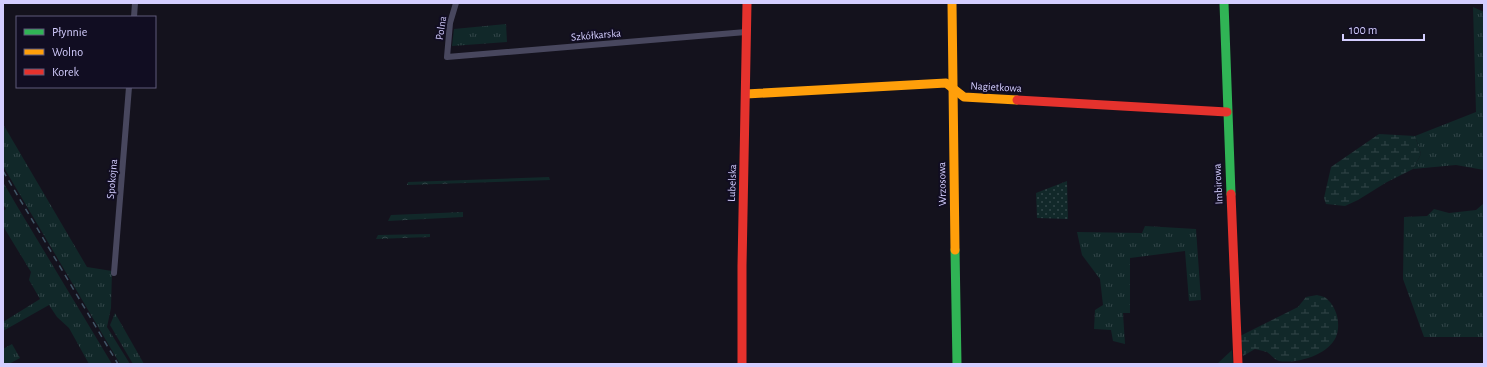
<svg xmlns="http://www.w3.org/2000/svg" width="1487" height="367" font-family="'Alegreya Sans',sans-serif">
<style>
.grass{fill:url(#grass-tufts)}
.forest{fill:url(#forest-crowns)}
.wetland{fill:url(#wetland-marsh)}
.garden{fill:url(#garden-dots)}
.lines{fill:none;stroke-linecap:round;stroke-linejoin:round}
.street{stroke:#48475e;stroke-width:6}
.fast{stroke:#30b455;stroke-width:9}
.slow{stroke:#ff9f0a;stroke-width:9}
.jam{stroke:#e5322d;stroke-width:9}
.rail{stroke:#415667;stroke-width:1.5;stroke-dasharray:6 5;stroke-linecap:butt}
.labels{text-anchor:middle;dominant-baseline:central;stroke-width:4;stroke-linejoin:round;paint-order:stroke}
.street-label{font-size:11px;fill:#d4ceff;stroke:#110d22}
</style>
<defs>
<pattern id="grass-tufts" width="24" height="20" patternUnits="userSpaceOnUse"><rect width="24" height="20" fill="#112829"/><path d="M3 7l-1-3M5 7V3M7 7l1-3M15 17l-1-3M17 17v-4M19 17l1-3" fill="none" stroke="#334649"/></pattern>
<pattern id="forest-crowns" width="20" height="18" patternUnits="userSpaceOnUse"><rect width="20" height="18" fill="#112829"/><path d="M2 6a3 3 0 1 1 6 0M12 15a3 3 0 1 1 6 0" fill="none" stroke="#334649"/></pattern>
<pattern id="wetland-marsh" width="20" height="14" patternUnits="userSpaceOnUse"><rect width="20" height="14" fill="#112829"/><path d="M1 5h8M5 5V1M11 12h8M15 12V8" fill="none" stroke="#334649"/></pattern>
<pattern id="garden-dots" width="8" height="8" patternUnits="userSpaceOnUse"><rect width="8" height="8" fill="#112829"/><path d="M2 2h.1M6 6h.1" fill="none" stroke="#334649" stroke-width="1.8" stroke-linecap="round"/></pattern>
</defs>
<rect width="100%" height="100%" fill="#14121d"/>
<g class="grass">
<path d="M 1473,7 L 1484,12 L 1484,170 L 1456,165 L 1413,169 L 1421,154 L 1415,136 L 1476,112 Z"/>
<path d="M 506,24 L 507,42 L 452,46 L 454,29 Z"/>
<path d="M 3,124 L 87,267 L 112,271 L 111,308 L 107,327 L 130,364 L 120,364 L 3,166 Z"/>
<path d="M 3,182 L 17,206 L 112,364 L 89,364 L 69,328 L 57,317 L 49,305 L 3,331 L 3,322 L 40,299 L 29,280 L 31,272 L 3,226 L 3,211 L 6,209 L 3,204 Z"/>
<path d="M 1484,182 L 1484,337 L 1424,337 L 1403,279 L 1404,217 L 1427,216 L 1434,209 L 1449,213 L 1476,210 L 1483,204 Z"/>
<path d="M 1145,226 L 1196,229 L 1201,300 L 1189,301 L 1185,251 L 1130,258 L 1130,313 L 1123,313 L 1125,344 L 1113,341 L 1111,330 L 1094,329 L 1095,310 L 1103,305 L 1100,279 L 1082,255 L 1077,232 L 1142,233 Z"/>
<path d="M 115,313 L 144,364 L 133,364 L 110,325 Z"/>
<path d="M 12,344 L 20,358 L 9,364 L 3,364 L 3,349 Z"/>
<path d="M 1232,350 L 1233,364 L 1217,364 Z"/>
</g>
<g class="forest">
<path d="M 549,177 L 550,180 L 407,185 L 408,182 Z"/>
<path d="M 463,212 L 463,217 L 388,221 L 391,215 Z"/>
<path d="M 430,234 L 430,237 L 376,239 L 378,235 Z"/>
</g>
<g class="wetland">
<path d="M 1379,134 L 1415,136 L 1421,154 L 1413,169 L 1387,182 L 1358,200 L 1345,206 L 1326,204 L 1324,198 L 1331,167 Z"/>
<path d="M 1317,295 C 1321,296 1326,297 1328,300 C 1337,308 1341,325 1336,337 C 1328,355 1297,364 1279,361 C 1275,360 1271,355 1267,352 C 1263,351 1259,350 1255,349 L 1243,356 L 1240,336 L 1298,307 L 1306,297 Z"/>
</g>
<path class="garden" d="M 1067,181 L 1068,219 L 1037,218 L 1036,193 Z"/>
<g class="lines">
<g class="street">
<path d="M 456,3 L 450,23 L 447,57 L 746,32"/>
<path d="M 134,17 L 135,3"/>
<path d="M 114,273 L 129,87"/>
</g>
<g class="fast">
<path d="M 1224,3 L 1231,194"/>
<path d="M 955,250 L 957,364"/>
</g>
<g class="slow">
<path d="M 952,3 L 955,250"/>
<path d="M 746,94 L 946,83 L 964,97 L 1017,100"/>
</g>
<g class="jam">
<path d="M 1017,100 L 1227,112"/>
<path d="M 1231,194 L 1238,364"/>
<path d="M 742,364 L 742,266 L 747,3"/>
</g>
<path class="rail" d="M 3,171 L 118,364"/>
</g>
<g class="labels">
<g class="street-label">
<text transform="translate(441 28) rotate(-81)">Polna</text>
<text transform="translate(596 35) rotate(-5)">Szkółkarska</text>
<text transform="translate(996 87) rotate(3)">Nagietkowa</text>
<text transform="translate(112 179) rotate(-85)">Spokojna</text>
<text transform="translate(732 183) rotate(-88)">Lubelska</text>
<text transform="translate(942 184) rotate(-91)">Wrzosowa</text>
<text transform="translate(1218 184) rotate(-93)">Imbirowa</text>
</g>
</g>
<rect width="1487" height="367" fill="none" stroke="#d4ceff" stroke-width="8"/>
<rect x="16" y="16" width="140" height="72" fill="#110d22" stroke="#5f5a7a"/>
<rect x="24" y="29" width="20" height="6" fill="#30b455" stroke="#5f5a7a"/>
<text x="52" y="36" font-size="12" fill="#d4ceff">Płynnie</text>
<rect x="24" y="49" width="20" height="6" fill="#ff9f0a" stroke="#5f5a7a"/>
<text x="52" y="56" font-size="12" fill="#d4ceff">Wolno</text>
<rect x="24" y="69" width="20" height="6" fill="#e5322d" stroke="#5f5a7a"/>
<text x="52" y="76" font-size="12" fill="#d4ceff">Korek</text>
<path d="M1343 34v6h81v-6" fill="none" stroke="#d4ceff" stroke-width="2"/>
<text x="1349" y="34" font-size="12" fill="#d4ceff" stroke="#110d22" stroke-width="3" paint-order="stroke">100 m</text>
</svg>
